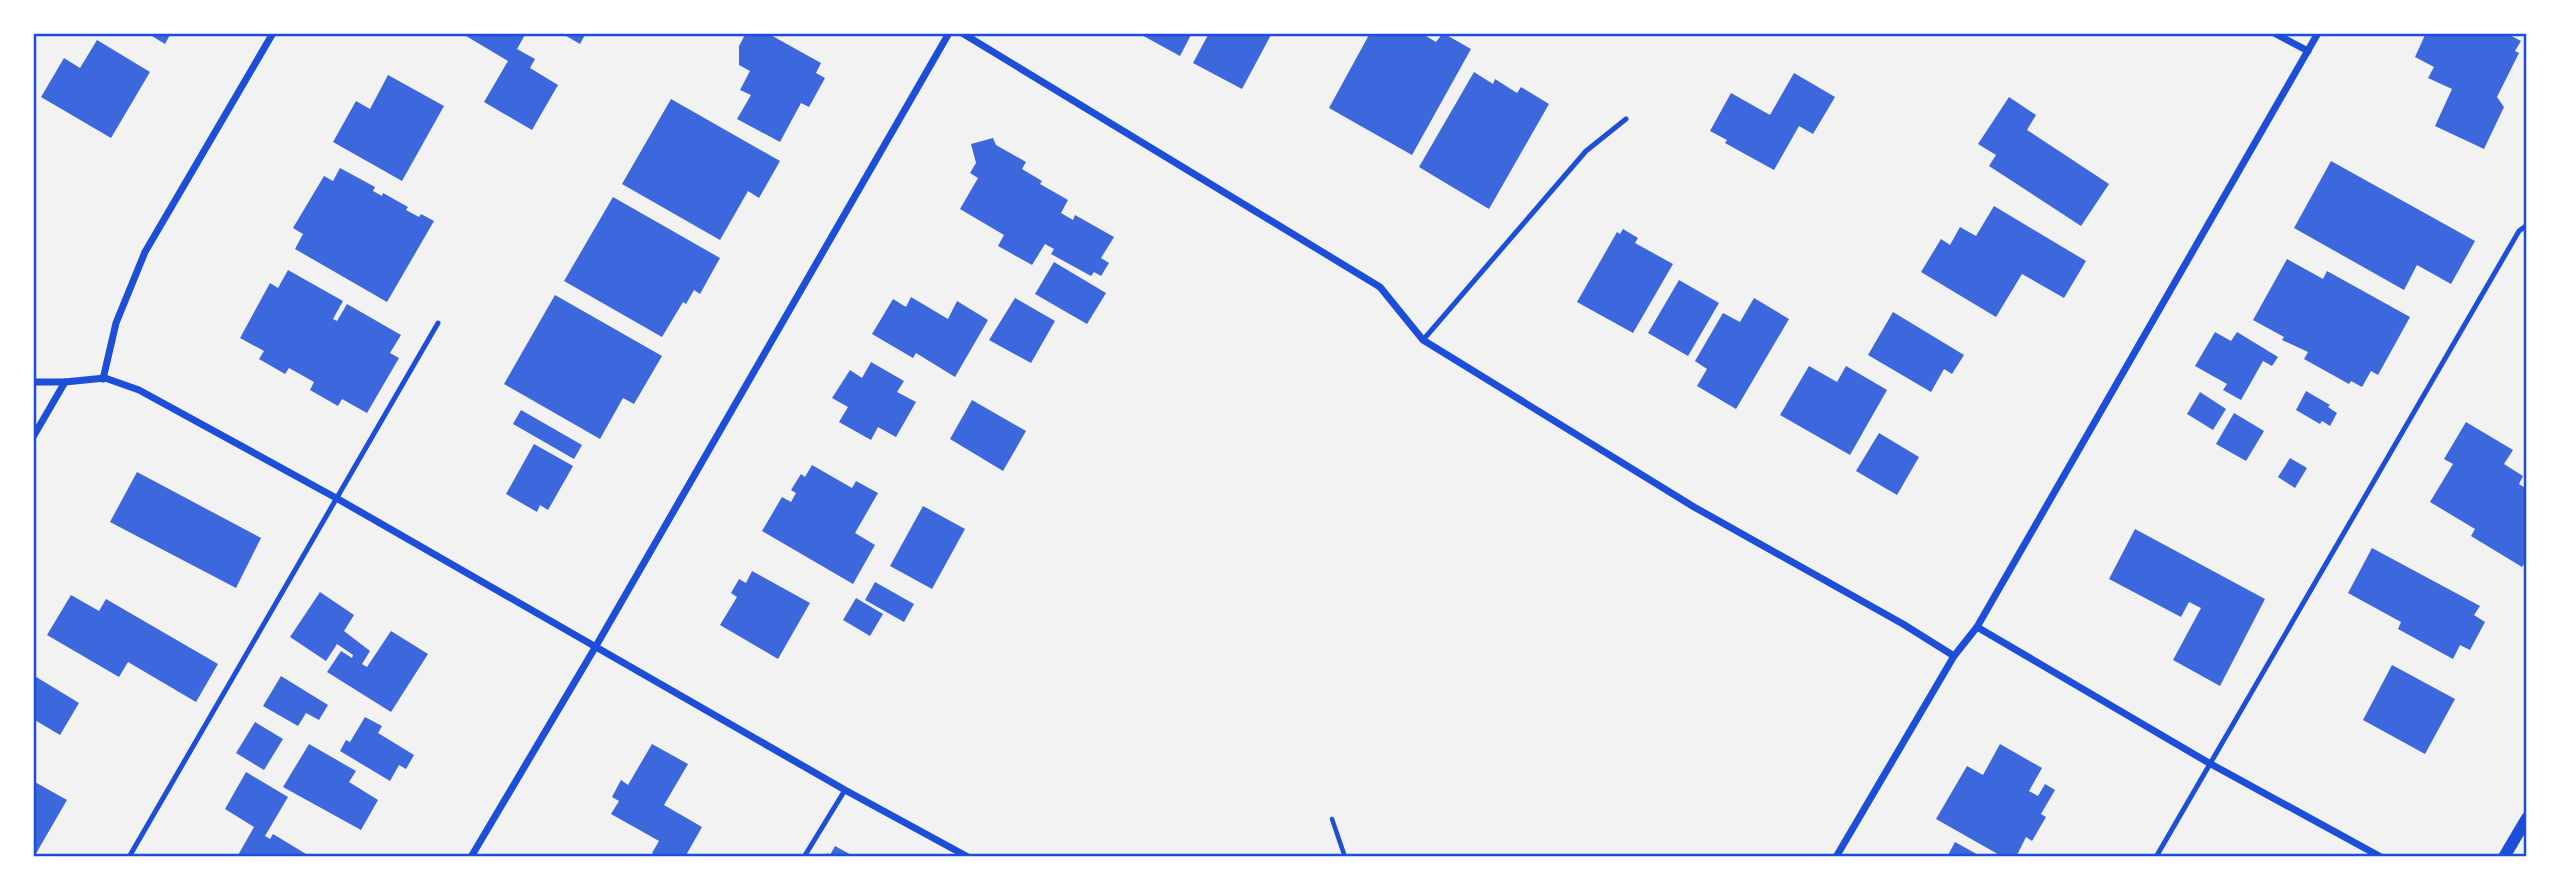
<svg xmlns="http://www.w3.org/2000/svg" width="2560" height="890" font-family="Arial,sans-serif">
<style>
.building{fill:#3d67dc}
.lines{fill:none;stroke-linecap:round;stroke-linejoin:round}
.path{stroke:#1d4ed8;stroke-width:4.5}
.service{stroke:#1d4ed8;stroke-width:5}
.minor{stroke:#1d4ed8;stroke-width:7}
.tertiary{stroke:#1d4ed8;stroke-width:12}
.neatline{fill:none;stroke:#1d4ed8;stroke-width:2.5}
</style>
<rect width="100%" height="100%" fill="#f2f2f2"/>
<g class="building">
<path d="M 147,33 L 171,33 L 165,44 Z"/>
<path d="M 461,33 L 526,33 L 517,49 L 535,59 L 530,68 L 558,85 L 532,130 L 484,102 L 508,61 Z"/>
<path d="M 561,33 L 586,33 L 580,44 Z"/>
<path d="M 746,33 L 767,33 L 821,63 L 816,73 L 825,78 L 809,107 L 801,103 L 780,142 L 737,119 L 751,95 L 740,90 L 750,71 L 739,65 L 739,46 Z"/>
<path d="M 1138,33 L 1192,33 L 1180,56 Z"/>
<path d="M 1209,33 L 1272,33 L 1242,89 L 1193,63 Z"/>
<path d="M 1370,33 L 1421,33 L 1436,42 L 1443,33 L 1471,49 L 1412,155 L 1329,108 Z"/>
<path d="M 2430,33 L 2506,33 L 2521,41 L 2515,51 L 2519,53 L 2497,97 L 2504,107 L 2484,149 L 2435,126 L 2452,89 L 2428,78 L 2434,67 L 2415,57 L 2425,35 L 2428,36 Z"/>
<path d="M 97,40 L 150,72 L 111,138 L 41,97 L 64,58 L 80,68 Z"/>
<path d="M 1474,72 L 1493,84 L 1495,79 L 1517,93 L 1521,87 L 1549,104 L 1489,209 L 1419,167 Z"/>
<path d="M 1794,73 L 1835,97 L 1813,134 L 1799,126 L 1774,170 L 1725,143 L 1727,140 L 1710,131 L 1731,93 L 1770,115 Z"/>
<path d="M 388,75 L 444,106 L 402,181 L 333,142 L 356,101 L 370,109 Z"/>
<path d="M 2009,97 L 2036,115 L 2027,130 L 2109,184 L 2081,226 L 1989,166 L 1996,155 L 1978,144 Z"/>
<path d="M 671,99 L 780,161 L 759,198 L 748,191 L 720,240 L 622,184 Z"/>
<path d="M 993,138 L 996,145 L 1026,162 L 1022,169 L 1042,181 L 1040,184 L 1068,200 L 1061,213 L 1073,220 L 1075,215 L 1114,237 L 1101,258 L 1109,263 L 1101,276 L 1094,272 L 1091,276 L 1051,254 L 1054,249 L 1045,244 L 1032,265 L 998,246 L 1004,235 L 960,209 L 978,178 L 970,173 L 976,163 L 971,144 Z"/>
<path d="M 2331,161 L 2475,241 L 2451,284 L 2417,265 L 2404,290 L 2294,228 Z"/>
<path d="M 340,168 L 375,187 L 373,191 L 382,196 L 383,193 L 408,207 L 406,210 L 419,217 L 421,214 L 434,221 L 387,302 L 295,249 L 303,234 L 293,228 L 324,176 L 333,181 Z"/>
<path d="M 613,197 L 720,258 L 700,294 L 694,290 L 686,304 L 683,302 L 662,337 L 564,281 Z"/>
<path d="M 1994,206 L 2086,261 L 2064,298 L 2022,274 L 1996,317 L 1921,272 L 1941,239 L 1950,245 L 1960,227 L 1976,236 Z"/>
<path d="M 1623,229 L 1638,238 L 1635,243 L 1673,264 L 1633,333 L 1577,302 L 1617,232 L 1620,234 Z"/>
<path d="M 2287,259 L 2323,279 L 2327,271 L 2410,317 L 2378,375 L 2371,371 L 2362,387 L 2351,381 L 2349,384 L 2304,359 L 2308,352 L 2282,340 L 2284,337 L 2253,320 Z"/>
<path d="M 1054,262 L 1106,293 L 1087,324 L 1035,294 Z"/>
<path d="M 288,270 L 343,301 L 333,319 L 337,321 L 347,304 L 401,335 L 390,353 L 399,358 L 367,413 L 342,399 L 338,406 L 310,390 L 314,382 L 289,368 L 285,374 L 259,359 L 264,351 L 240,338 L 270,283 L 278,288 Z"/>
<path d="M 1679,280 L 1719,303 L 1688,356 L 1648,333 Z"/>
<path d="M 555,295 L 662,356 L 634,404 L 623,398 L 600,439 L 504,384 Z"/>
<path d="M 911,297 L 948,319 L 957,301 L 988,320 L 955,377 L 916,353 L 913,358 L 872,334 L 893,299 L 906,307 Z"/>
<path d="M 1015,298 L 1055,321 L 1031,363 L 989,340 Z"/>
<path d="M 1754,298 L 1789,319 L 1736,409 L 1697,386 L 1707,369 L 1695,361 L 1723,313 L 1740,322 Z"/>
<path d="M 1893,312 L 1964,355 L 1952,374 L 1944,369 L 1931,392 L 1868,355 Z"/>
<path d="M 2215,332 L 2231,341 L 2237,332 L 2278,357 L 2272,366 L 2263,361 L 2241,400 L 2223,390 L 2227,384 L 2195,366 Z"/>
<path d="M 871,362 L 904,381 L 897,392 L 916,402 L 896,437 L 878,427 L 871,440 L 839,422 L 848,407 L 832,398 L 850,370 L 862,378 Z"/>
<path d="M 1809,366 L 1837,382 L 1846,366 L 1887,390 L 1850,455 L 1780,415 Z"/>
<path d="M 2306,391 L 2330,405 L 2328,407 L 2337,413 L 2330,426 L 2322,421 L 2320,424 L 2296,410 Z"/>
<path d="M 2200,392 L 2226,409 L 2213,430 L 2187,414 Z"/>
<path d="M 972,400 L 1026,431 L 1003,471 L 950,439 Z"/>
<path d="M 521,410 L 582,445 L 574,459 L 513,424 Z"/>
<path d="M 2234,413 L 2264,431 L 2246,461 L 2216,444 Z"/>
<path d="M 2466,422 L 2513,450 L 2504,464 L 2523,476 L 2519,484 L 2527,489 L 2527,560 L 2522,567 L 2471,536 L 2475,529 L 2430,502 L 2453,464 L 2444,459 Z"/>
<path d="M 1879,433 L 1919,457 L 1897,495 L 1856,471 Z"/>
<path d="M 534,444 L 573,466 L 548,510 L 540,505 L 537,512 L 506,494 Z"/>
<path d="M 2290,458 L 2307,468 L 2295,488 L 2278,477 Z"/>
<path d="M 812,465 L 852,488 L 856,481 L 878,493 L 855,533 L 875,545 L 853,584 L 762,531 L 782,497 L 791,502 L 796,493 L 791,490 L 801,474 L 805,477 Z"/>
<path d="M 137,472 L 261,538 L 236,588 L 110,522 Z"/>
<path d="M 923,506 L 965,529 L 932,589 L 890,566 Z"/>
<path d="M 2135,529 L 2265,599 L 2220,686 L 2173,660 L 2201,608 L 2189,602 L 2181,617 L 2109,579 Z"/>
<path d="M 2372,548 L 2480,606 L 2474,615 L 2485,622 L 2470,650 L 2460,645 L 2453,659 L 2398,629 L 2401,622 L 2348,593 Z"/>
<path d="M 752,571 L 810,603 L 778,659 L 720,625 L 737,597 L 731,593 L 739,579 L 746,583 Z"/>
<path d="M 875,582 L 914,604 L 904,622 L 865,600 Z"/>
<path d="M 320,592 L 354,615 L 344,631 L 370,651 L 362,664 L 367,667 L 391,631 L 428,654 L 391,712 L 327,672 L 341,651 L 352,658 L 353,655 L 337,644 L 326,661 L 290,637 Z"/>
<path d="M 71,595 L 99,611 L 106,599 L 218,664 L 196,702 L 128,662 L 119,677 L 47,635 Z"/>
<path d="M 856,598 L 883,614 L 870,636 L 843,620 Z"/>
<path d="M 2392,665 L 2455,699 L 2425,754 L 2363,720 Z"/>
<path d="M 33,675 L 79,703 L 60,735 L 33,719 Z"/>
<path d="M 281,676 L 328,705 L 319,720 L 306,713 L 298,726 L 263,706 Z"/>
<path d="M 365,717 L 382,726 L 378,733 L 414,755 L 406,769 L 399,765 L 390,781 L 340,751 L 346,740 L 350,742 Z"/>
<path d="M 255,722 L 283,739 L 264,770 L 236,753 Z"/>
<path d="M 309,744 L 356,771 L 349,782 L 378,800 L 361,830 L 283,787 Z"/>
<path d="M 652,744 L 688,764 L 664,805 L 702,827 L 685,857 L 659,857 L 652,853 L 659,841 L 611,814 L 619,801 L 612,797 L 621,780 L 628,785 Z"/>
<path d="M 2000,744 L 2042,768 L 2029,791 L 2038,796 L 2045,784 L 2055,790 L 2041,814 L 2046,817 L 2032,841 L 2026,837 L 2016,857 L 2003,857 L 1936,819 L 1967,766 L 1983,775 Z"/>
<path d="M 246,772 L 288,797 L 265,836 L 270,839 L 273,834 L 311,857 L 237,857 L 254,827 L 225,809 Z"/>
<path d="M 33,781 L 67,800 L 34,857 L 33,857 Z"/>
<path d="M 1955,842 L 1982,857 L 1947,857 Z"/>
<path d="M 835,846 L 855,857 L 825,857 L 827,853 L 830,855 Z"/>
</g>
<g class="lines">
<path class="path" d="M 1332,819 L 1345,857"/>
<g class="service">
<path d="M 1423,340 L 1586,151 L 1626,119"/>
<path d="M 129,857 L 438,323"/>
<path d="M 804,857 L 845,790"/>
<path d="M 2156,857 L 2519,231 L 2527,225"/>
</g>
<g class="minor">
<path d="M 962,33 L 1380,287 L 1423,340 L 1694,507 L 1903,624 L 1954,656"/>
<path d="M 2274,33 L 2308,51"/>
<path d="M 103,379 L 116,323 L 145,252 L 273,33"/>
<path d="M 33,382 L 65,382 L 105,378 L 139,390 L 338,499 L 845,790 L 968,857"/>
<path d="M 33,437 L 65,382"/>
<path d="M 1977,627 L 2209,763 L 2381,857"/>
<path d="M 471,857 L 596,646 L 949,33"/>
<path d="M 1836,857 L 1954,656 L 1977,627 L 2318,33"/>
</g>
<path class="tertiary" d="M 2504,857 L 2527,818"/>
</g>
<rect width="2560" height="890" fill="none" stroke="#ffffff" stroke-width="70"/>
<rect x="35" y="35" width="2490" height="820" class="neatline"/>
</svg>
